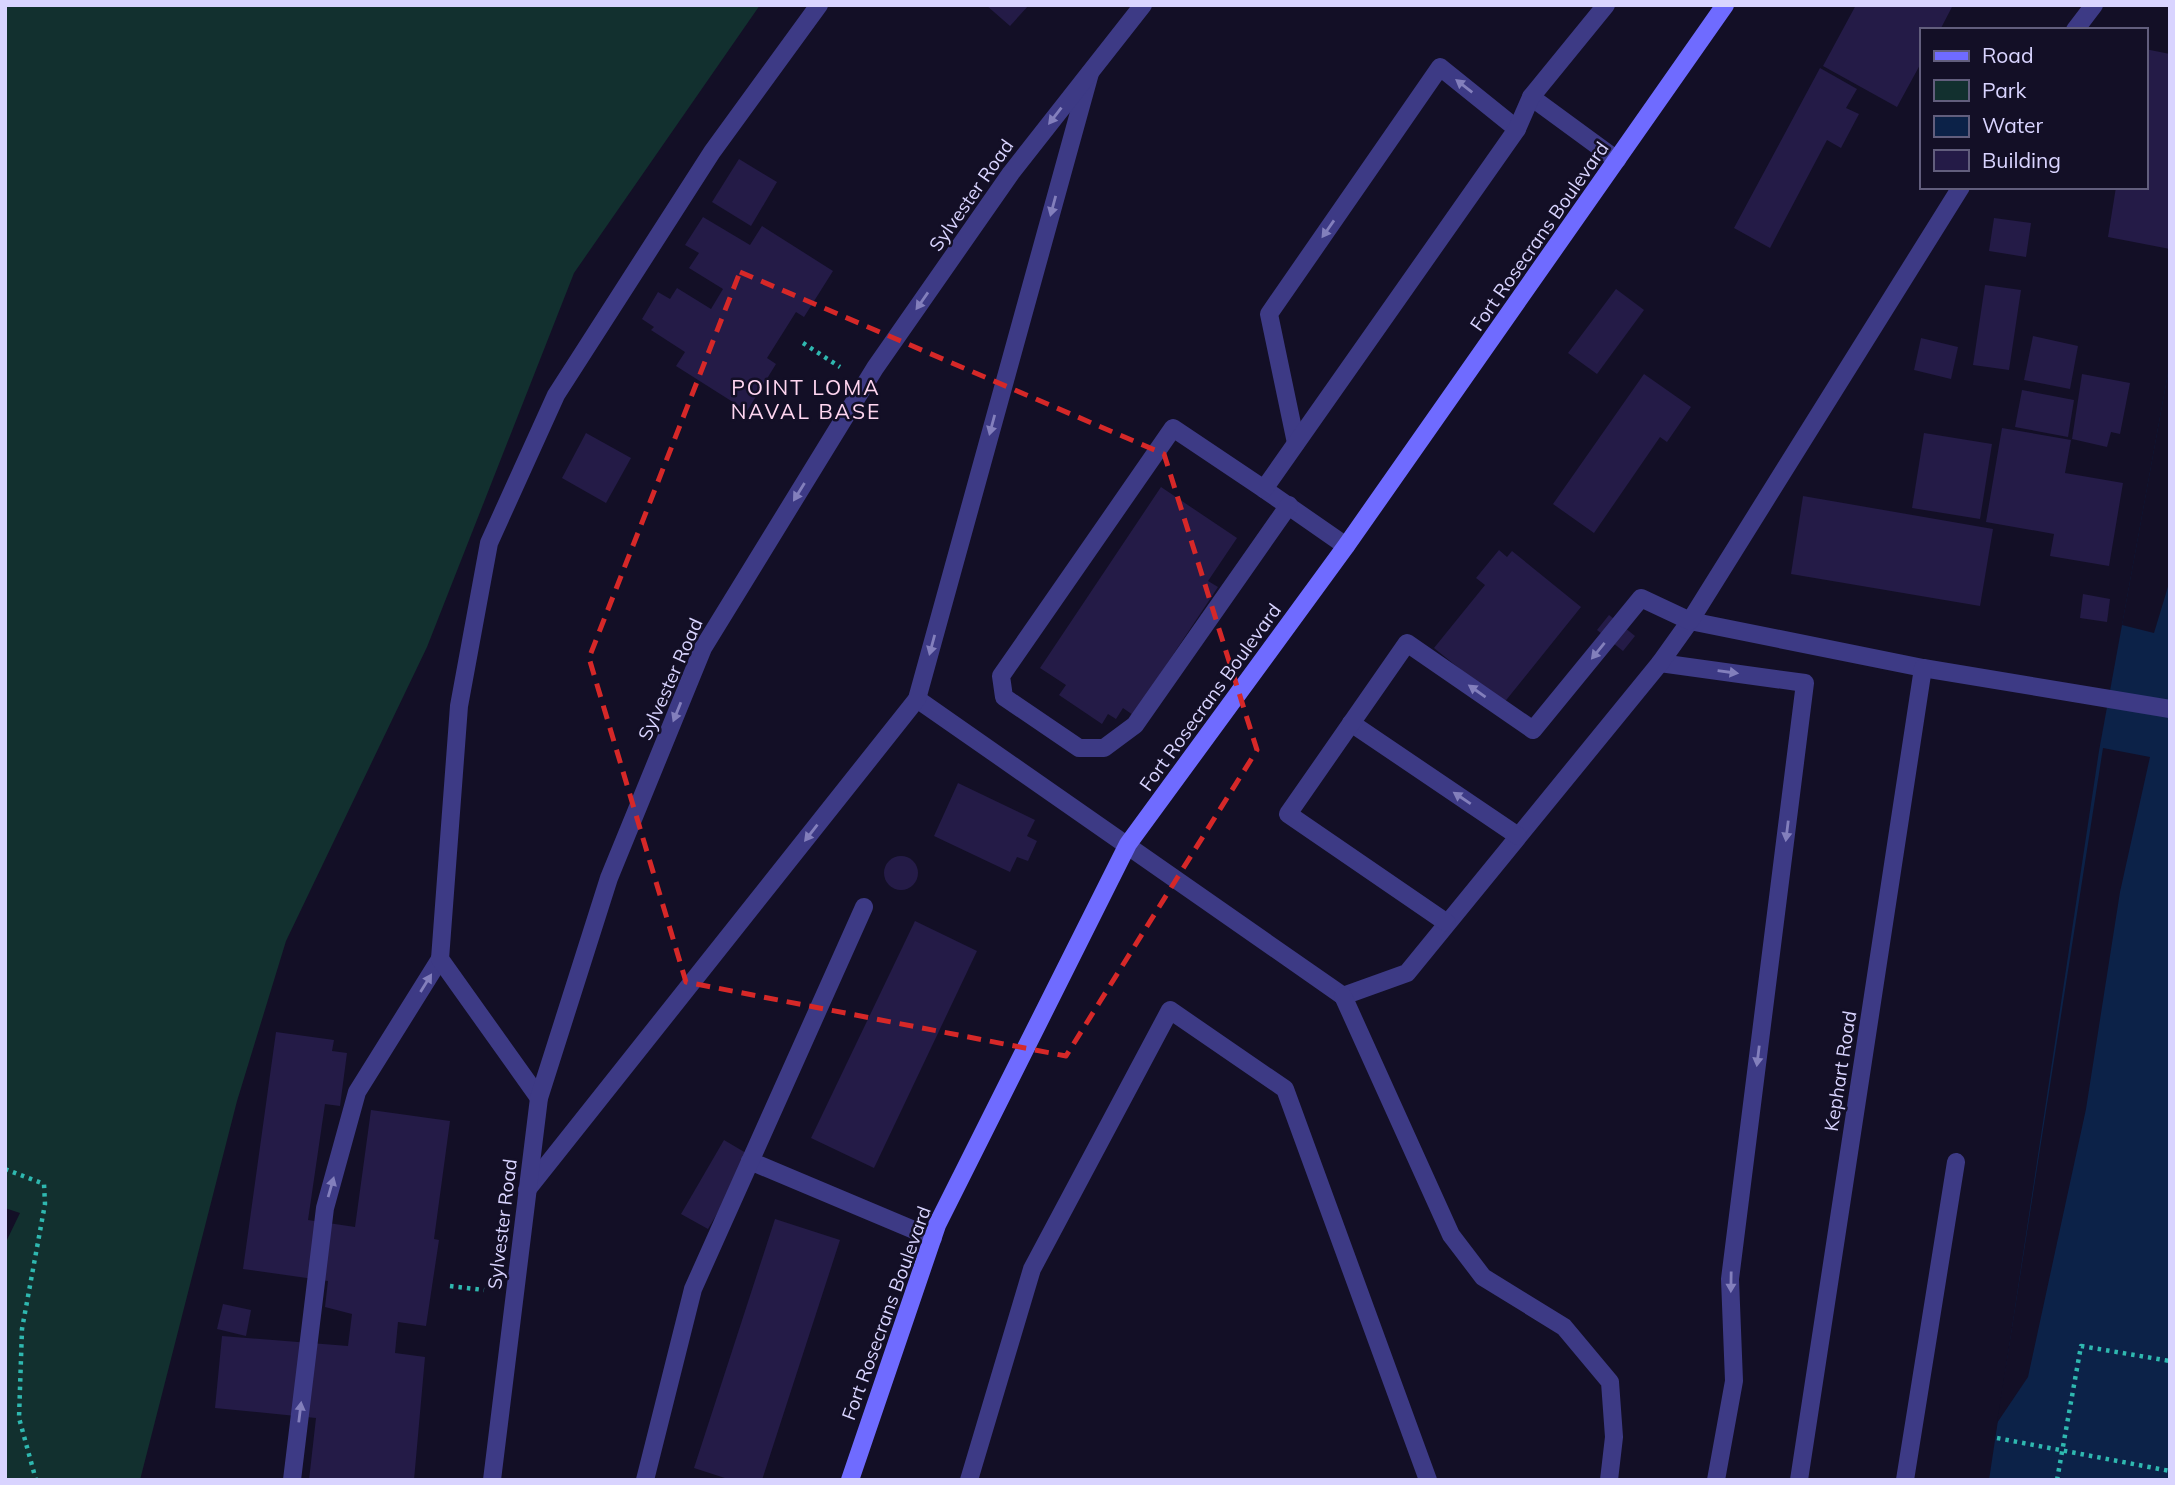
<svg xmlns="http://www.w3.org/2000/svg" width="2175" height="1485" font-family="Mulish,sans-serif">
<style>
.green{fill:#12302f}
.water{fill:#0c2248}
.pier{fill:#130f26}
.building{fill:#241b47}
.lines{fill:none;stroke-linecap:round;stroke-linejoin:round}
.path{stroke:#2fb8b0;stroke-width:4.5;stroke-dasharray:3.5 5;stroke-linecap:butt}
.lane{stroke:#3d3a85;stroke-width:18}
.street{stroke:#3d3a85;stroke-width:18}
.secondary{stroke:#6f6bff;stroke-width:18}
.oneway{fill:#837fbc}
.marked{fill:none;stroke:#d62828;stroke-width:5;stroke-dasharray:14 9;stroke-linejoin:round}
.labels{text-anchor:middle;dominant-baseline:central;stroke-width:5;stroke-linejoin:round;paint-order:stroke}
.street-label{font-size:19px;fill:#d9d4ff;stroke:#130f26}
.neighbourhood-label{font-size:21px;letter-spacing:2px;fill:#ffd6f0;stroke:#130f26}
</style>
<rect width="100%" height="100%" fill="#130f26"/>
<path class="green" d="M 5,5 L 760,5 L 574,273 L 427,647 L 286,941 L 237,1101 L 140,1480 L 5,1480 L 5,1244 L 20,1213 L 5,1208 Z"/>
<path class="water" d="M 2170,362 L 2170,1480 L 1989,1480 L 2099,751 Z"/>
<g class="pier">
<path d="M 2170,362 L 2170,580 L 2154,633 L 2122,625 Z"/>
<path d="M 2103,748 L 2150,757 L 2120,892 L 2086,1109 L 2028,1377 L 1997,1423 Z"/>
</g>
<g class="building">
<path d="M 986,5 L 1029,5 L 1010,26 Z"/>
<path d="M 1856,5 L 1953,5 L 1940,30 L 1921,30 L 1921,63 L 1897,107 L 1823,66 Z"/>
<path d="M 2145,49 L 2170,54 L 2170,249 L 2108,237 L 2116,187 L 2145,187 Z"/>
<path d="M 1820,68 L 1857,89 L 1846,108 L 1859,114 L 1841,148 L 1827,140 L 1770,248 L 1734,228 Z"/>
<path d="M 739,159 L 777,182 L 751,226 L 712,202 Z"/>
<path d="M 703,217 L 750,245 L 762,226 L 833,271 L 804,317 L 796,312 L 767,358 L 776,364 L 747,411 L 676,366 L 685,352 L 651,330 L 654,327 L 642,319 L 658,292 L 670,299 L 677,288 L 711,309 L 723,289 L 689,268 L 699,253 L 685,245 Z"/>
<path d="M 1994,218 L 2031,223 L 2026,257 L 1989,251 Z"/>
<path d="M 1985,285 L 2021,290 L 2009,370 L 1973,365 Z"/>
<path d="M 1616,289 L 1644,310 L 1597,374 L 1568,353 Z"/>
<path d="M 2033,336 L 2078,346 L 2070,389 L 2024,380 Z"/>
<path d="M 1921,338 L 1958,347 L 1951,379 L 1914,370 Z"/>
<path d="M 1644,374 L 1691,407 L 1667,442 L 1660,437 L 1594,533 L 1553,504 Z"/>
<path d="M 2082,374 L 2130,383 L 2120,434 L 2111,432 L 2107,447 L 2072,439 Z"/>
<path d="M 2022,390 L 2074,400 L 2068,437 L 2015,427 Z"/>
<path d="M 2002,428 L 2071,440 L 2065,473 L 2123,483 L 2109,566 L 2050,556 L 2054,534 L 1986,522 Z"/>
<path d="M 586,433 L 631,458 L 606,503 L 562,478 Z"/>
<path d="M 1924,433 L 1992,444 L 1980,519 L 1912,508 Z"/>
<path d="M 1161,487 L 1237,538 L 1208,581 L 1218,587 L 1133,715 L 1123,708 L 1116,719 L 1108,714 L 1102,724 L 1059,695 L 1066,685 L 1040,668 Z"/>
<path d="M 1803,496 L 1993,529 L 1980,606 L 1791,574 Z"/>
<path d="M 1499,550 L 1507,557 L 1512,551 L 1581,607 L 1503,704 L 1434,648 L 1485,585 L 1476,578 Z"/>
<path d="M 2083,594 L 2110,599 L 2107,622 L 2080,618 Z"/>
<path d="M 1609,615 L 1635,636 L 1623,651 L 1597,630 Z"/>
<path d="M 958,783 L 1035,820 L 1027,836 L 1037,841 L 1028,861 L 1017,857 L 1010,872 L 934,836 Z"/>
<circle cx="901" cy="873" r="17"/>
<path d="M 915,921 L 977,951 L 874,1168 L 811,1138 Z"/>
<path d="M 276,1032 L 334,1040 L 332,1051 L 347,1053 L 340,1106 L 325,1104 L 308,1220 L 355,1227 L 371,1110 L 450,1121 L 434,1239 L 439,1240 L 426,1326 L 398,1322 L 395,1353 L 425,1357 L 414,1480 L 309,1480 L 316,1418 L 215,1408 L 222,1336 L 348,1346 L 352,1314 L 325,1307 L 328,1281 L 243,1269 Z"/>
<path d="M 724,1140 L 751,1156 L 708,1229 L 681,1214 Z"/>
<path d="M 775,1219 L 840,1240 L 762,1480 L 731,1480 L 694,1468 Z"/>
<path d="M 223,1304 L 251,1310 L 246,1336 L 217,1329 Z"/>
</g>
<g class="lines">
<g class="path">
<path d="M 803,343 L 840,367"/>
<path d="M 5,1169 L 44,1184 L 45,1204 L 22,1329 L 19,1418 L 36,1480"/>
<path d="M 450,1286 L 484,1290"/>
<path d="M 1997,1438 L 2170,1471"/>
<path d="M 2057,1480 L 2081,1346 L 2170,1361"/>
</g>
<g class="lane">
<path d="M 2075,30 L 2094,5"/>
<path d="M 1531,97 L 1617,160"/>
<path d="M 1296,443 L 1269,314 L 1440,67 L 1517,129"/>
<path d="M 1264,489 L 1346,546"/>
<path d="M 1289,505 L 1135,725 L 1104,748 L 1079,748 L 1004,697 L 1001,676 L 1173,428 L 1264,489 L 1517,129 L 1531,97 L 1606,5"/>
<path d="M 1660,663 L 1805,683 L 1730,1279 L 1734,1381 L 1716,1480"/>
<path d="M 917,699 L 1343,996 L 1407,973 L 1660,663 L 1690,621 L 1923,668 L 2170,709"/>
<path d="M 1351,723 L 1518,836"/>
<path d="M 1447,923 L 1288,814 L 1407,643 L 1533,730 L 1641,598 L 1690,621 L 1961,187"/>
<path d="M 1343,996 L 1451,1235 L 1483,1277 L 1564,1327 L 1610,1382 L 1614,1437 L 1609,1480"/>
<path d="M 750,1161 L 933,1238"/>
<path d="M 527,1190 L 917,699 L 1090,73"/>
<path d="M 292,1480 L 325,1208 L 357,1092 L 440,959"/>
<path d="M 645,1480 L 693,1289 L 864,907"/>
<path d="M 969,1480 L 1032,1269 L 1170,1010 L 1285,1089 L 1428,1480"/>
<path d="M 1905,1480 L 1956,1162"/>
</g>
<g class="street">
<path d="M 539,1098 L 440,959 L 459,706 L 489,543 L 556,395 L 712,152 L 819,5"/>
<path d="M 492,1480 L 539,1098 L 609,878 L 703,648 L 875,368 L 1011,173 L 1143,5"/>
<path d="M 1799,1480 L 1923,668"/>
</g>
<path class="secondary" d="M 850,1480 L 937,1225 L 1128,844 L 1346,546 L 1725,5"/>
</g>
<defs><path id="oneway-solid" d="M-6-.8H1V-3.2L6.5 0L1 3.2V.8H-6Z" transform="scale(1.75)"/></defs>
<g class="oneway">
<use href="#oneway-solid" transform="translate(1464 86) rotate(-142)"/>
<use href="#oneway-solid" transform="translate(1055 116) rotate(128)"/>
<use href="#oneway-solid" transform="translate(1053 206) rotate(105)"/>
<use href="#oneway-solid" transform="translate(1328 229) rotate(125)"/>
<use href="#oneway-solid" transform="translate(922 301) rotate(125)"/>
<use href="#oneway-solid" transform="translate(992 425) rotate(105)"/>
<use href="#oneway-solid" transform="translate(799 492) rotate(122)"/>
<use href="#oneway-solid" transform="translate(932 645) rotate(105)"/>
<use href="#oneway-solid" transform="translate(1598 651) rotate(129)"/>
<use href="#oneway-solid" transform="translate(1728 672) rotate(8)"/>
<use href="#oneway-solid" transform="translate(1477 691) rotate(-145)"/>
<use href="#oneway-solid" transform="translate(677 712) rotate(112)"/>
<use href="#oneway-solid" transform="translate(1462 798) rotate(-146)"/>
<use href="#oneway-solid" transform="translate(1787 831) rotate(97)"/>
<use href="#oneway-solid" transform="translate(811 833) rotate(128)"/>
<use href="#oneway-solid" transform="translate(426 983) rotate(-58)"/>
<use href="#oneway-solid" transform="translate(1758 1056) rotate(97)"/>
<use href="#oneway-solid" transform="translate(331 1187) rotate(-74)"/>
<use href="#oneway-solid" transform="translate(1731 1282) rotate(91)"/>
<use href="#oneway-solid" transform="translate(300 1412) rotate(-83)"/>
</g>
<path class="marked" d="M 740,272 L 1164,454 L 1257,750 L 1066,1056 L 686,982 L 589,658 Z"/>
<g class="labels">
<g class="street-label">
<text transform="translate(971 195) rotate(-55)">Sylvester Road</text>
<text transform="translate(1539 236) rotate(-55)">Fort Rosecrans Boulevard</text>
<text transform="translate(670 679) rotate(-66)">Sylvester Road</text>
<text transform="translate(1210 697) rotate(-54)">Fort Rosecrans Boulevard</text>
<text transform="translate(1840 1071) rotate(-81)">Kephart Road</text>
<text transform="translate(502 1224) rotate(-83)">Sylvester Road</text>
<text transform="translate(886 1313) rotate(-70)">Fort Rosecrans Boulevard</text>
</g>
<g class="neighbourhood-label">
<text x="806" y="387">POINT LOMA<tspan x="806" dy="24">NAVAL BASE</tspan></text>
</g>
</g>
<rect width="2175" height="1485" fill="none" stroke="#d9d4ff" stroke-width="14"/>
<rect x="1920" y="28" width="228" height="161" fill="#130f26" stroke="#625e7d" stroke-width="2"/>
<rect x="1934" y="51" width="35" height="10" fill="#6f6bff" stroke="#625e7d" stroke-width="2"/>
<text x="1982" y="63" font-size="21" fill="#d9d4ff">Road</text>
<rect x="1934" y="80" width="35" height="21" fill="#12302f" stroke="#625e7d" stroke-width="2"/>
<text x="1982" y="98" font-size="21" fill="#d9d4ff">Park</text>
<rect x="1934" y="116" width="35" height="21" fill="#0c2248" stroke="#625e7d" stroke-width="2"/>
<text x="1982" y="133" font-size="21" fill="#d9d4ff">Water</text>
<rect x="1934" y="150" width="35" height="21" fill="#241b47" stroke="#625e7d" stroke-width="2"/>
<text x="1982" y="168" font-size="21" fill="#d9d4ff">Building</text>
</svg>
